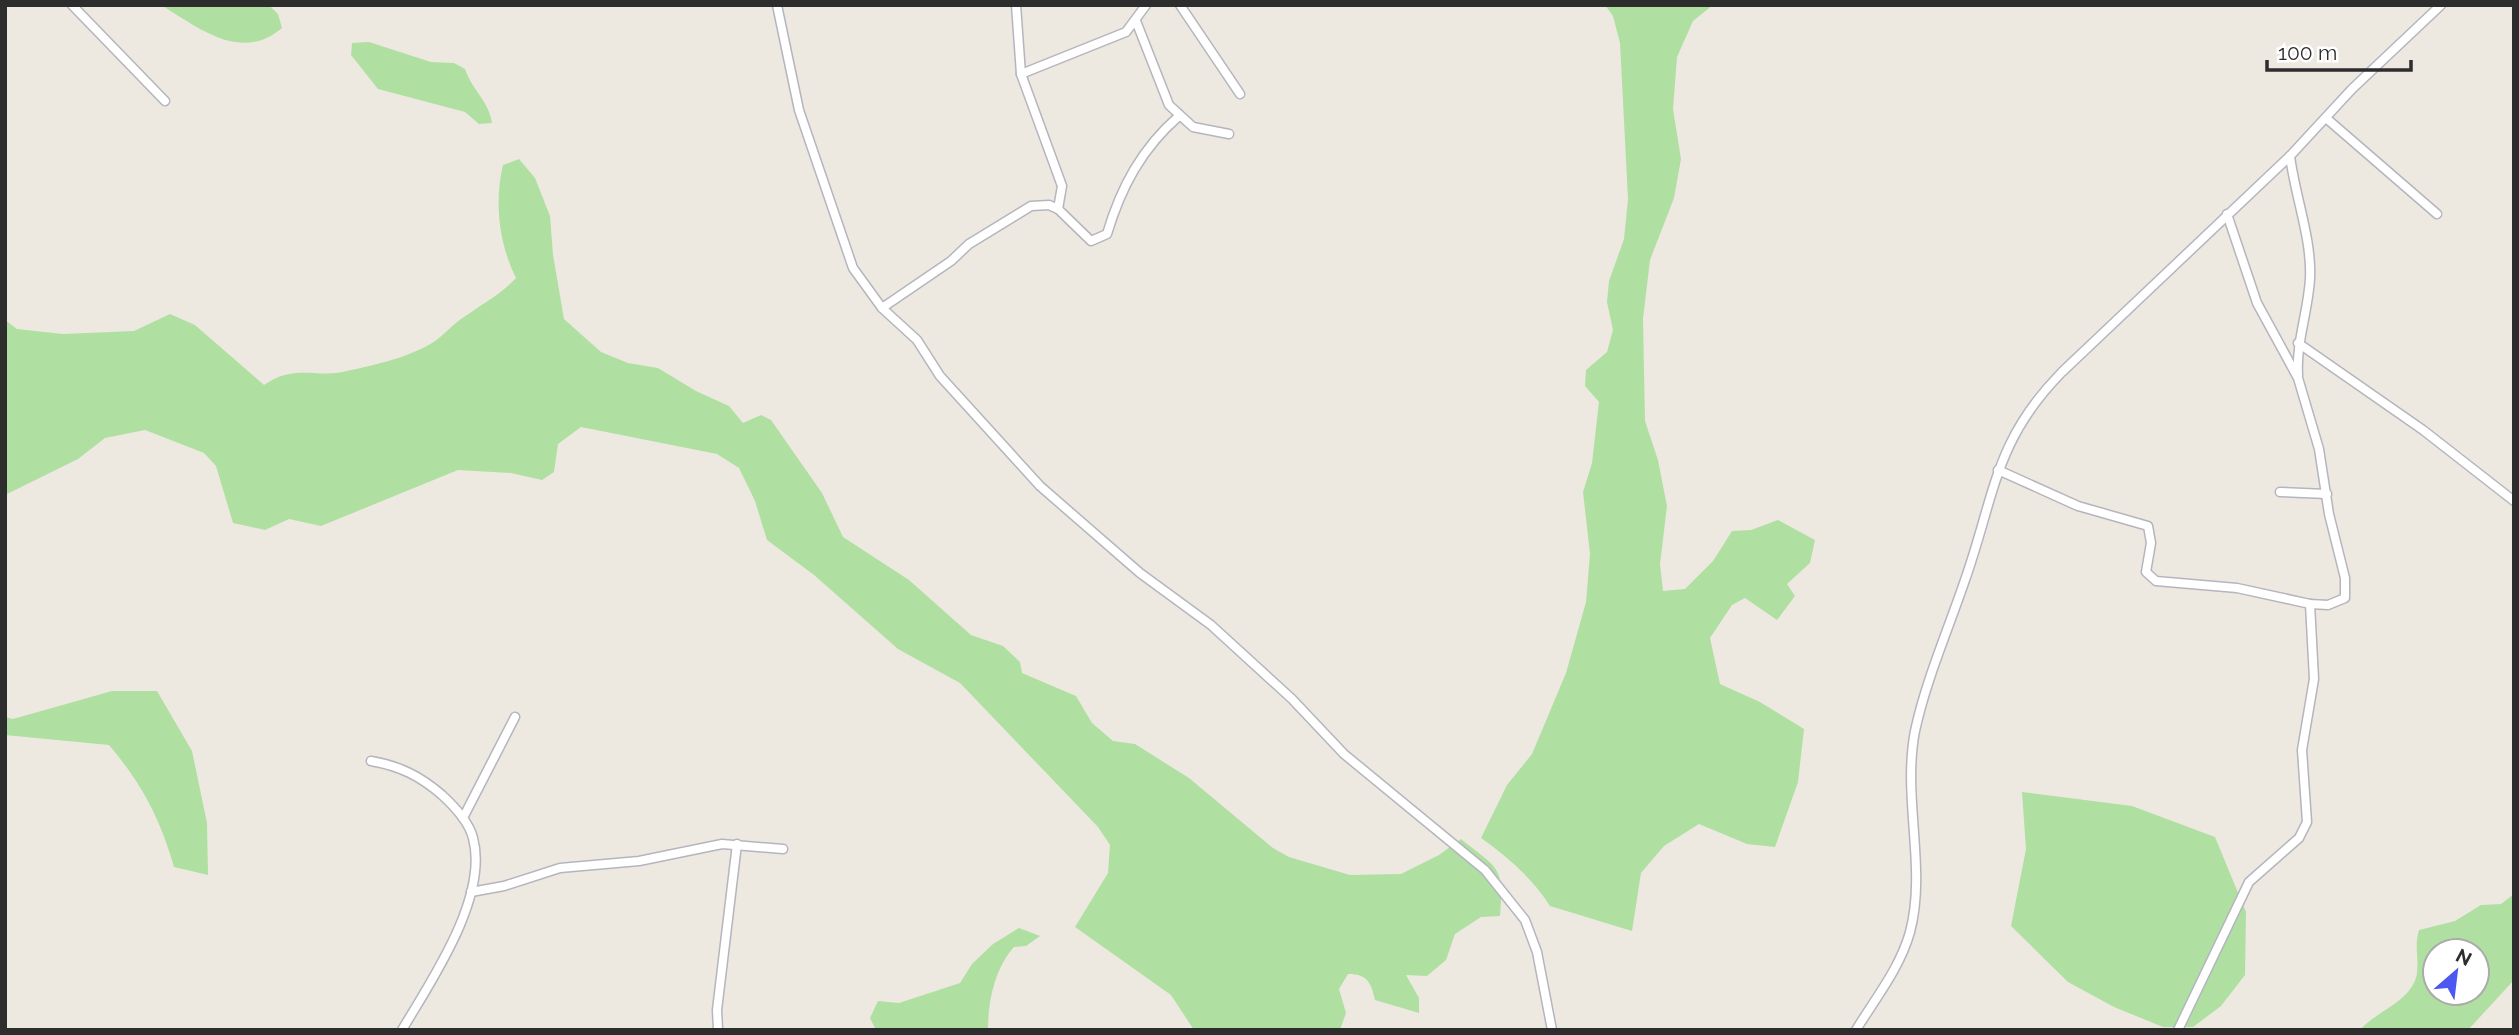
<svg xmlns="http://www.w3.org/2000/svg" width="2519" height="1035" font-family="Raleway,sans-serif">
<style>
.green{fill:#afe0a1;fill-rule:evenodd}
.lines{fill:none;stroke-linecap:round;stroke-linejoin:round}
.street-casing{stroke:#b4b5bf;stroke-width:11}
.street{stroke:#fff;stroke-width:8}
</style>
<rect width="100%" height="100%" fill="#ede9e1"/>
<g class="green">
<path d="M 161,5 L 269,5 L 278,14 L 282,28 C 241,63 199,28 161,5 Z"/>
<path d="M 1605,5 L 1713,5 L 1693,21 L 1677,57 L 1673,109 L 1681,159 L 1674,198 L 1650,260 L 1643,319 L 1645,421 L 1658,460 L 1667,506 L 1660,564 L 1663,591 L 1685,589 L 1713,561 L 1732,531 L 1751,530 L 1778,520 L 1815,540 L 1810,563 L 1787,584 L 1795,596 L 1777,620 L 1745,598 L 1732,605 L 1710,638 L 1720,684 L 1760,702 L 1804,729 L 1798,782 L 1775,847 L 1747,844 L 1699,824 L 1664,846 L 1641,873 L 1632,931 L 1550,906 C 1532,878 1508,857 1481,838 L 1507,785 L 1532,754 L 1566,673 L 1586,602 L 1590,554 L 1583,492 L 1592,463 L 1599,402 L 1585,386 L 1586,370 L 1607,352 L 1613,330 L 1607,302 L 1609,281 L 1624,239 L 1628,199 L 1620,43 L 1613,16 Z"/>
<path d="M 369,42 L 431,62 L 454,63 L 465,69 C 472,90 489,101 492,123 L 479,124 L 465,112 L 378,89 L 351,55 L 352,43 Z"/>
<path d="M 519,159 L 535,178 L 550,216 L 553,255 L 564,319 L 601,352 L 628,363 L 658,368 L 696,391 L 729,406 L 743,423 L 761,415 L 771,420 L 822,493 L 843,537 L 909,580 L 971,635 L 1003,646 L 1020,662 L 1022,673 L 1076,696 L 1092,723 L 1113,741 L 1135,744 L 1189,778 L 1273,848 L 1289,857 L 1350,875 L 1401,874 L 1439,855 L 1461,839 C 1499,870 1504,865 1500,916 L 1481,917 L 1455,934 L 1446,960 L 1427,976 L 1406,975 L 1419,998 L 1419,1013 L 1375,1000 C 1371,982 1367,974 1348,974 L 1339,989 L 1346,1013 L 1340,1030 L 1194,1030 L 1171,995 L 1075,927 L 1108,873 L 1110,845 L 1098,827 L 960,683 L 898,649 L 814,575 L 767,540 L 755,501 L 739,468 L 717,454 L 581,427 L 558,444 L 554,472 L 542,480 L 511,473 L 458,470 L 321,526 L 289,519 L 265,530 L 233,523 L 216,466 L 204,453 L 145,430 L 105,438 L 78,459 L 5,495 L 5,320 L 17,329 L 63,334 L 134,331 L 170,314 L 195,325 L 264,385 C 296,363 315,379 347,371 C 375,365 411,357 435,341 C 445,334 453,324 464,317 C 482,304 500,295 516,278 C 499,244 494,202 503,165 Z"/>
<path d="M 112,691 L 157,691 L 192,751 L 207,823 L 208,875 L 174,867 C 160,818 142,784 109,745 L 5,735 L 5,717 L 13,719 Z"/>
<path d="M 2022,792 L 2132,806 L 2215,837 L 2246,912 L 2245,975 L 2221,1006 L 2193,1027 L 2163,1027 L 2114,1007 L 2068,982 L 2011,926 L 2026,849 Z"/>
<path d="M 2514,894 L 2514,980 L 2468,1030 L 2360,1030 C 2376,1011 2413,1001 2417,973 C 2419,957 2414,947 2419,930 L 2455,921 L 2481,905 L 2501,904 ZM 2435,951 L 2477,951 L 2477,993 L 2435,993 Z"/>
<path d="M 1019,928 L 1040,936 L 1026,946 L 1014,947 C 995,968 988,1001 988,1030 L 876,1030 L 870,1018 L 878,1001 L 899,1003 L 960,983 L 972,964 L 993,944 Z"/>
</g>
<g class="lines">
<defs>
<g id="street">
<path d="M 72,5 L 165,101"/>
<path d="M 777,5 L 799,110 L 853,268 L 882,308 L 917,340 L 940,376 L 1040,486 L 1140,573 L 1211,625 L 1292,699 L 1344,754 L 1485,870 L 1525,920 L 1537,952 L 1552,1030"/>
<path d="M 1016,5 L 1021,74 L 1062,186 L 1058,209"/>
<path d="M 1180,5 L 1240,94"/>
<path d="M 1136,21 L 1169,105 L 1193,127 L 1229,134"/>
<path d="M 1021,74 L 1126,32 L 1146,5"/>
<path d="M 2326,118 L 2437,214"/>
<path d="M 2290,156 C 2295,196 2312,239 2310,279 C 2308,312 2296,342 2298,375"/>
<path d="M 882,308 L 951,261 L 969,244 L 1031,206 L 1049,205 L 1058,209 L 1091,241 L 1107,234 C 1121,187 1142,148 1179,116"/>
<path d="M 2298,343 L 2423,430 L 2514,501"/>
<path d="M 1998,470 L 2078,506 L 2148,526 L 2151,543 L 2146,572 L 2156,581 L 2237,588 L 2310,604 L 2328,605 L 2345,598 L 2345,578 L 2329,514 L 2319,449 L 2298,378 L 2257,303 L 2227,214"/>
<path d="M 2280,492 L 2327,494"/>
<path d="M 371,761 C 400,766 420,776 442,795 C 454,806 469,822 473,838 C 489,897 431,981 402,1030"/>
<path d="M 463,818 L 515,717"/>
<path d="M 471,892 L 504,886 L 560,868 L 639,861 L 722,844 L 783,849"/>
<path d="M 718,1030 L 717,1010 L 737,844"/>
<path d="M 1856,1030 C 1875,999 1900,968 1910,932 C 1927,869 1902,797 1915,731 C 1926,680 1948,630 1965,580 C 1995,495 1994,441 2062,372 L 2290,156 L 2352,89 L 2441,5"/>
<path d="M 2178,1030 L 2249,882 L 2299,838 L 2307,822 L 2302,750 L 2314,679 L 2310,604"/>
</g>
</defs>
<use href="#street" class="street-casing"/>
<use href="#street" class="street"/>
</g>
<rect width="2519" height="1035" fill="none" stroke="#2d2d2d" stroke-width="14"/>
<g transform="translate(2456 972) rotate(28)"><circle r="33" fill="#ffffff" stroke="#ababab" stroke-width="2"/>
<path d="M0-5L12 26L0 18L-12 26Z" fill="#4c58ef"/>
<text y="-10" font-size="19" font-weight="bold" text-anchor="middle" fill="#2d2d2d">N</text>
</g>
<path d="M2267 60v10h144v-10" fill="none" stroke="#2d2d2d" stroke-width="3.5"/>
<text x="2278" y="60" font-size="21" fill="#2d2d2d" stroke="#ffffff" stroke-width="5" paint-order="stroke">100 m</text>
</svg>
